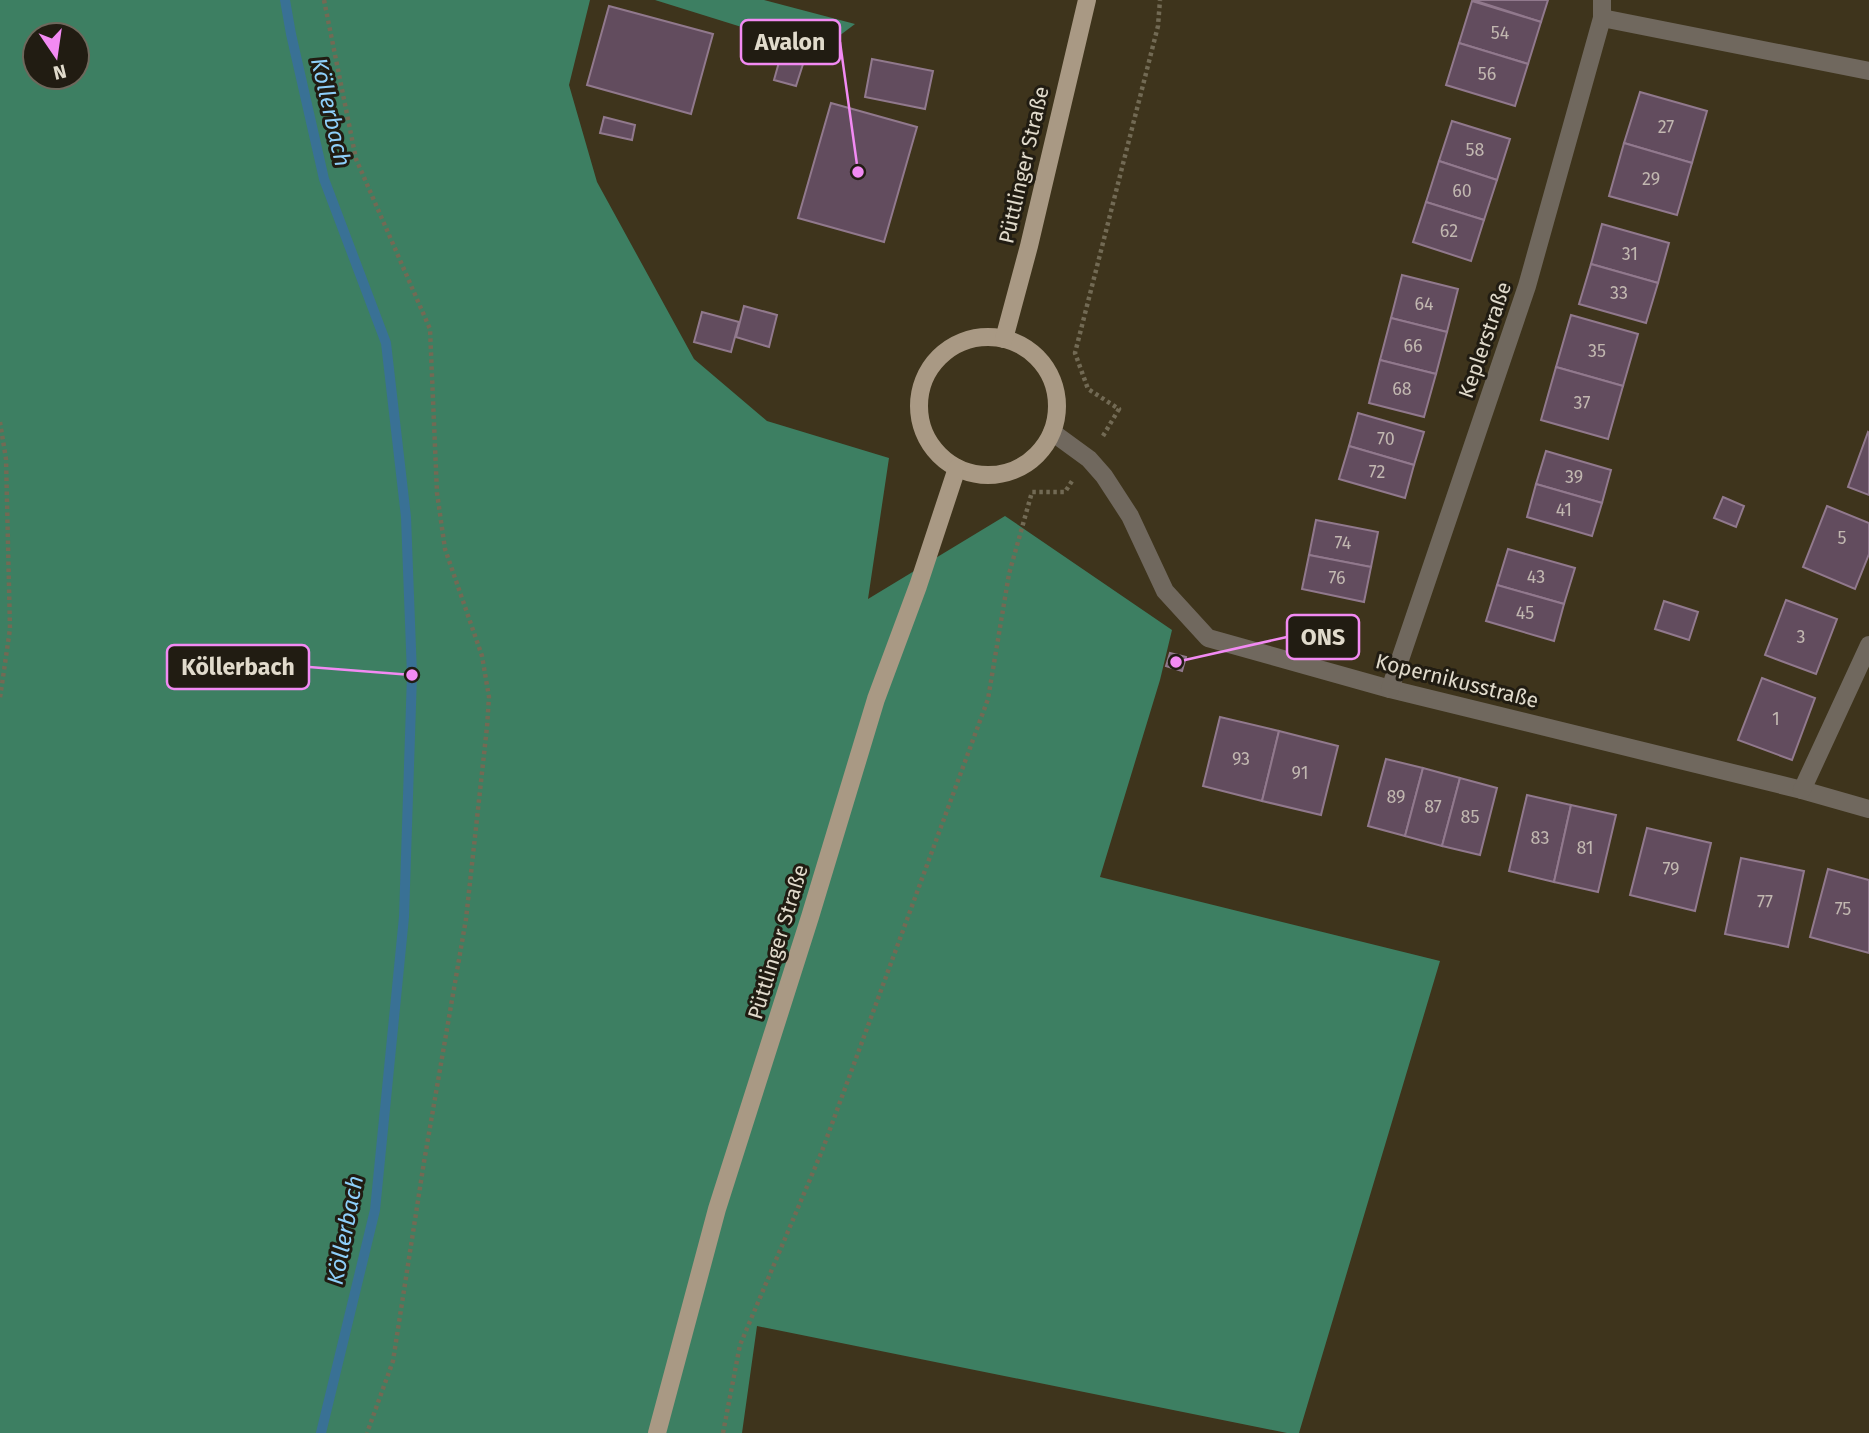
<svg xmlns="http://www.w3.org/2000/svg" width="1869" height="1433" font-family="'Fira Sans',sans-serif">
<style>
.forest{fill:#3d7f62;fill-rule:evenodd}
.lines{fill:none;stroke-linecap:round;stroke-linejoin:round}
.stream{stroke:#397195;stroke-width:10}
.building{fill:#624c5e;stroke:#91798d;stroke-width:2}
.path{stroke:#726a54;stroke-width:4.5;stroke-dasharray:3.5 3.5;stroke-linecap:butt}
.minor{stroke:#70685e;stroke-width:18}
.major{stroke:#a99984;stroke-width:18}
.labels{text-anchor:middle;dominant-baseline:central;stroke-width:6;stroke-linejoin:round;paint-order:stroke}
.number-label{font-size:18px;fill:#c1b7b0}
.street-label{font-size:21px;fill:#e1dbcc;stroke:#211c12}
.water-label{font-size:23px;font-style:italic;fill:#8ecffa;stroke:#211c12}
.leader{fill:none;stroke:#f28af3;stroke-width:2.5}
.callout-dot{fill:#f28af3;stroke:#211c12;stroke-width:2.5}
.callout{fill:#211c12;stroke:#f28af3;stroke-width:2.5}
.callout-label{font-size:23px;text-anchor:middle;font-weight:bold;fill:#e1dbcc}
</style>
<rect width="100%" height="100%" fill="#3e341c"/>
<g class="forest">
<path d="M 0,0 L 590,0 L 569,85 L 597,182 L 694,359 L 767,421 L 889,458 L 868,599 L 1005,516 L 1172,630 L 1160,680 L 1100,877 L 1440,961 L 1299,1433 L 1287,1433 L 757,1326 L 742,1433 L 0,1433 ZM 35,35 L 77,35 L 77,77 L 35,77 Z"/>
<path d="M 655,0 L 764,0 L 855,24 L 819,51 Z"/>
</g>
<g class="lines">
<path class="stream" d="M 285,0 L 291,34 L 324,179 L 386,343 L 406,517 L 412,675 L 404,917 L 375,1210 L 321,1433"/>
</g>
<g class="building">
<path d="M 1473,0 L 1548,0 L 1541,22 Z"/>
<path d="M 1472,1 L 1541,22 L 1528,64 L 1459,43 Z"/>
<path d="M 609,6 L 713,34 L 691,114 L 587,85 Z"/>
<path d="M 1459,43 L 1528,64 L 1515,106 L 1446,85 Z"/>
<path d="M 781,55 L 804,61 L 796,86 L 774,80 Z"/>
<path d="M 872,59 L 933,71 L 925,109 L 865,97 Z"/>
<path d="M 1640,92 L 1707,111 L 1692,163 L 1624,143 Z"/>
<path d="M 831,103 L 917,127 L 884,242 L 798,218 Z"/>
<path d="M 604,117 L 635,125 L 632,140 L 600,133 Z"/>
<path d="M 1452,121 L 1510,139 L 1497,180 L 1439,161 Z"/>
<path d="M 1624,143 L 1692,163 L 1677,215 L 1609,196 Z"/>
<path d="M 1439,161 L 1497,180 L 1484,220 L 1426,202 Z"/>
<path d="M 1426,202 L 1484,220 L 1471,261 L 1413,242 Z"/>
<path d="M 1602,224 L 1669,243 L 1658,283 L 1591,264 Z"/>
<path d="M 1591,264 L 1658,283 L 1646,323 L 1579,304 Z"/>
<path d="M 1402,275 L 1458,289 L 1447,332 L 1391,318 Z"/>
<path d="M 744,306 L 777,315 L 769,347 L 736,337 Z"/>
<path d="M 702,312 L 739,322 L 731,352 L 694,342 Z"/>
<path d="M 1571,315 L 1638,334 L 1623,386 L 1556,367 Z"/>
<path d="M 1391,318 L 1447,332 L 1436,374 L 1380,360 Z"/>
<path d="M 1380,360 L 1436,374 L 1424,417 L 1369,403 Z"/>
<path d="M 1556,367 L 1623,386 L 1608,439 L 1541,420 Z"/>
<path d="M 1358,413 L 1424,432 L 1414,465 L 1349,446 Z"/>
<path d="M 1868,432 L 1869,433 L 1869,495 L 1848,487 Z"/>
<path d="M 1349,446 L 1414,465 L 1405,498 L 1339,479 Z"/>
<path d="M 1546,451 L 1611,470 L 1602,503 L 1536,484 Z"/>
<path d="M 1536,484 L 1602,503 L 1592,536 L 1527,517 Z"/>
<path d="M 1723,497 L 1744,506 L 1736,527 L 1714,518 Z"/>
<path d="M 1827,506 L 1869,523 L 1869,554 L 1855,589 L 1803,567 Z"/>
<path d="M 1316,520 L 1378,532 L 1371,567 L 1309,555 Z"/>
<path d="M 1508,549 L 1575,568 L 1564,604 L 1497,585 Z"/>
<path d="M 1309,555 L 1371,567 L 1364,602 L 1302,589 Z"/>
<path d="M 1497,585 L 1564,604 L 1554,641 L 1486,621 Z"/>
<path d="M 1786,600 L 1837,619 L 1816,674 L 1765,655 Z"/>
<path d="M 1664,601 L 1698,612 L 1689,640 L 1655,629 Z"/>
<path d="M 1170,653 L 1186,657 L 1182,671 L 1166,666 Z"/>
<path d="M 1762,678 L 1815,698 L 1792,760 L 1738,740 Z"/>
<path d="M 1220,717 L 1279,731 L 1262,801 L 1203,786 Z"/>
<path d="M 1279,731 L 1338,746 L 1321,815 L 1262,801 Z"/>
<path d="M 1386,759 L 1423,768 L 1405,836 L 1368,826 Z"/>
<path d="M 1423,768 L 1460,778 L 1442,846 L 1405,836 Z"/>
<path d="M 1460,778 L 1497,788 L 1480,855 L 1442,846 Z"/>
<path d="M 1527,795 L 1571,805 L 1554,882 L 1509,871 Z"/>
<path d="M 1571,805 L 1616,815 L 1598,892 L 1554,882 Z"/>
<path d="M 1647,828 L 1711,843 L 1695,911 L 1630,895 Z"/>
<path d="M 1741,858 L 1804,871 L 1788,947 L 1725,934 Z"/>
<path d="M 1828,869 L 1869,880 L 1869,953 L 1810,937 Z"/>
</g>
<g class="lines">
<g class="path">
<path d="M 324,0 L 356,159 L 430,329 L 437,493 L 445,549 L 482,656 L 489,697 L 487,727 L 466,919 L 424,1162 L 393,1361 L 367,1433"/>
<path d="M 0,422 L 6,459 L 10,629 L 0,698"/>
<path d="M 1103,436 L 1119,409 L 1088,389 L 1075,353 L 1158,26 L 1160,0"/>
<path d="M 723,1433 L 740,1345 L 822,1151 L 988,699 L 1009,574 L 1032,492 L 1065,492 L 1072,481"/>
</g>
<g class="minor">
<path d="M 1602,18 L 1869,71"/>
<path d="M 1052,432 L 1089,459 L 1104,476 L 1130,516 L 1165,591 L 1208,638 L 1390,689 L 1802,790 L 1869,809"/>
<path d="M 1390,689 L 1527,286 L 1602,18 L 1602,0"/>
<path d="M 1802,790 L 1869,645"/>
</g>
<g class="major">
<circle cx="988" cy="406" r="69"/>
<path d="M 1004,339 L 1029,246 L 1087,0"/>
<path d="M 657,1433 L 717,1209 L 810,917 L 876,699 L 918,586 L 957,468"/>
</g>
</g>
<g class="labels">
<g class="number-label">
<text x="1500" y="33">54</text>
<text x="1487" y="74">56</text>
<text x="1666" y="127">27</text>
<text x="1475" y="150">58</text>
<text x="1651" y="179">29</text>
<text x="1462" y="191">60</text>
<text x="1449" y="231">62</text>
<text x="1630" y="254">31</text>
<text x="1619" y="293">33</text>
<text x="1424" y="304">64</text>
<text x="1413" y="346">66</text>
<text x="1597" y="351">35</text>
<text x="1402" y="389">68</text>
<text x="1582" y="403">37</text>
<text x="1386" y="439">70</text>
<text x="1377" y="472">72</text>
<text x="1574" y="477">39</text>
<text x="1564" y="510">41</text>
<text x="1842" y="538">5</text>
<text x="1343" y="543">74</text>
<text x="1536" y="577">43</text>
<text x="1337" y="578">76</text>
<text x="1525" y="613">45</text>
<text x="1801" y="637">3</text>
<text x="1776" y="719">1</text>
<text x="1241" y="759">93</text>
<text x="1300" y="773">91</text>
<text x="1396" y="797">89</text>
<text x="1433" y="807">87</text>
<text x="1470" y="817">85</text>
<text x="1540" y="838">83</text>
<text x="1585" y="848">81</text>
<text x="1671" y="869">79</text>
<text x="1765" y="902">77</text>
<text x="1843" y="909">75</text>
</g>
<g class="street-label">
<text transform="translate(1024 165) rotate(-77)">Püttlinger Straße</text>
<text transform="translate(1485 340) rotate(-71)">Keplerstraße</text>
<text transform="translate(1457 681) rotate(14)">Kopernikusstraße</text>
<text transform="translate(778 942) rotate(-73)">Püttlinger Straße</text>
</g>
<g class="water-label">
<text transform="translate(331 112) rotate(77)">Köllerbach</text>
<text transform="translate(345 1230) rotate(-79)">Köllerbach</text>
</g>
</g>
<path class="leader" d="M858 172L840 42M1176 662L1287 637M412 675L309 667"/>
<g class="callout-dot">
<circle cx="858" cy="172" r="7"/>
<circle cx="1176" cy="662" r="7"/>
<circle cx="412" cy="675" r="7"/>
</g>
<g class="callout">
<rect x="741" y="20" width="99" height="44" rx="7"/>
<rect x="1287" y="615" width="72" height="44" rx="7"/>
<rect x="167" y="645" width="142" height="44" rx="7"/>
</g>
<g class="callout-label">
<text x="790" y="50">Avalon</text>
<text x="1323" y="645">ONS</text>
<text x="238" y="675">Köllerbach</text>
</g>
<g transform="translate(56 56) rotate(167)"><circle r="33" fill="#211c12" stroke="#6e685c" stroke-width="2"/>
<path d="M0-5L12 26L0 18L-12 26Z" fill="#f28af3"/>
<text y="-10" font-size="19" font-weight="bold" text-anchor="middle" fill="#e1dbcc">N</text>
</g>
</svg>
